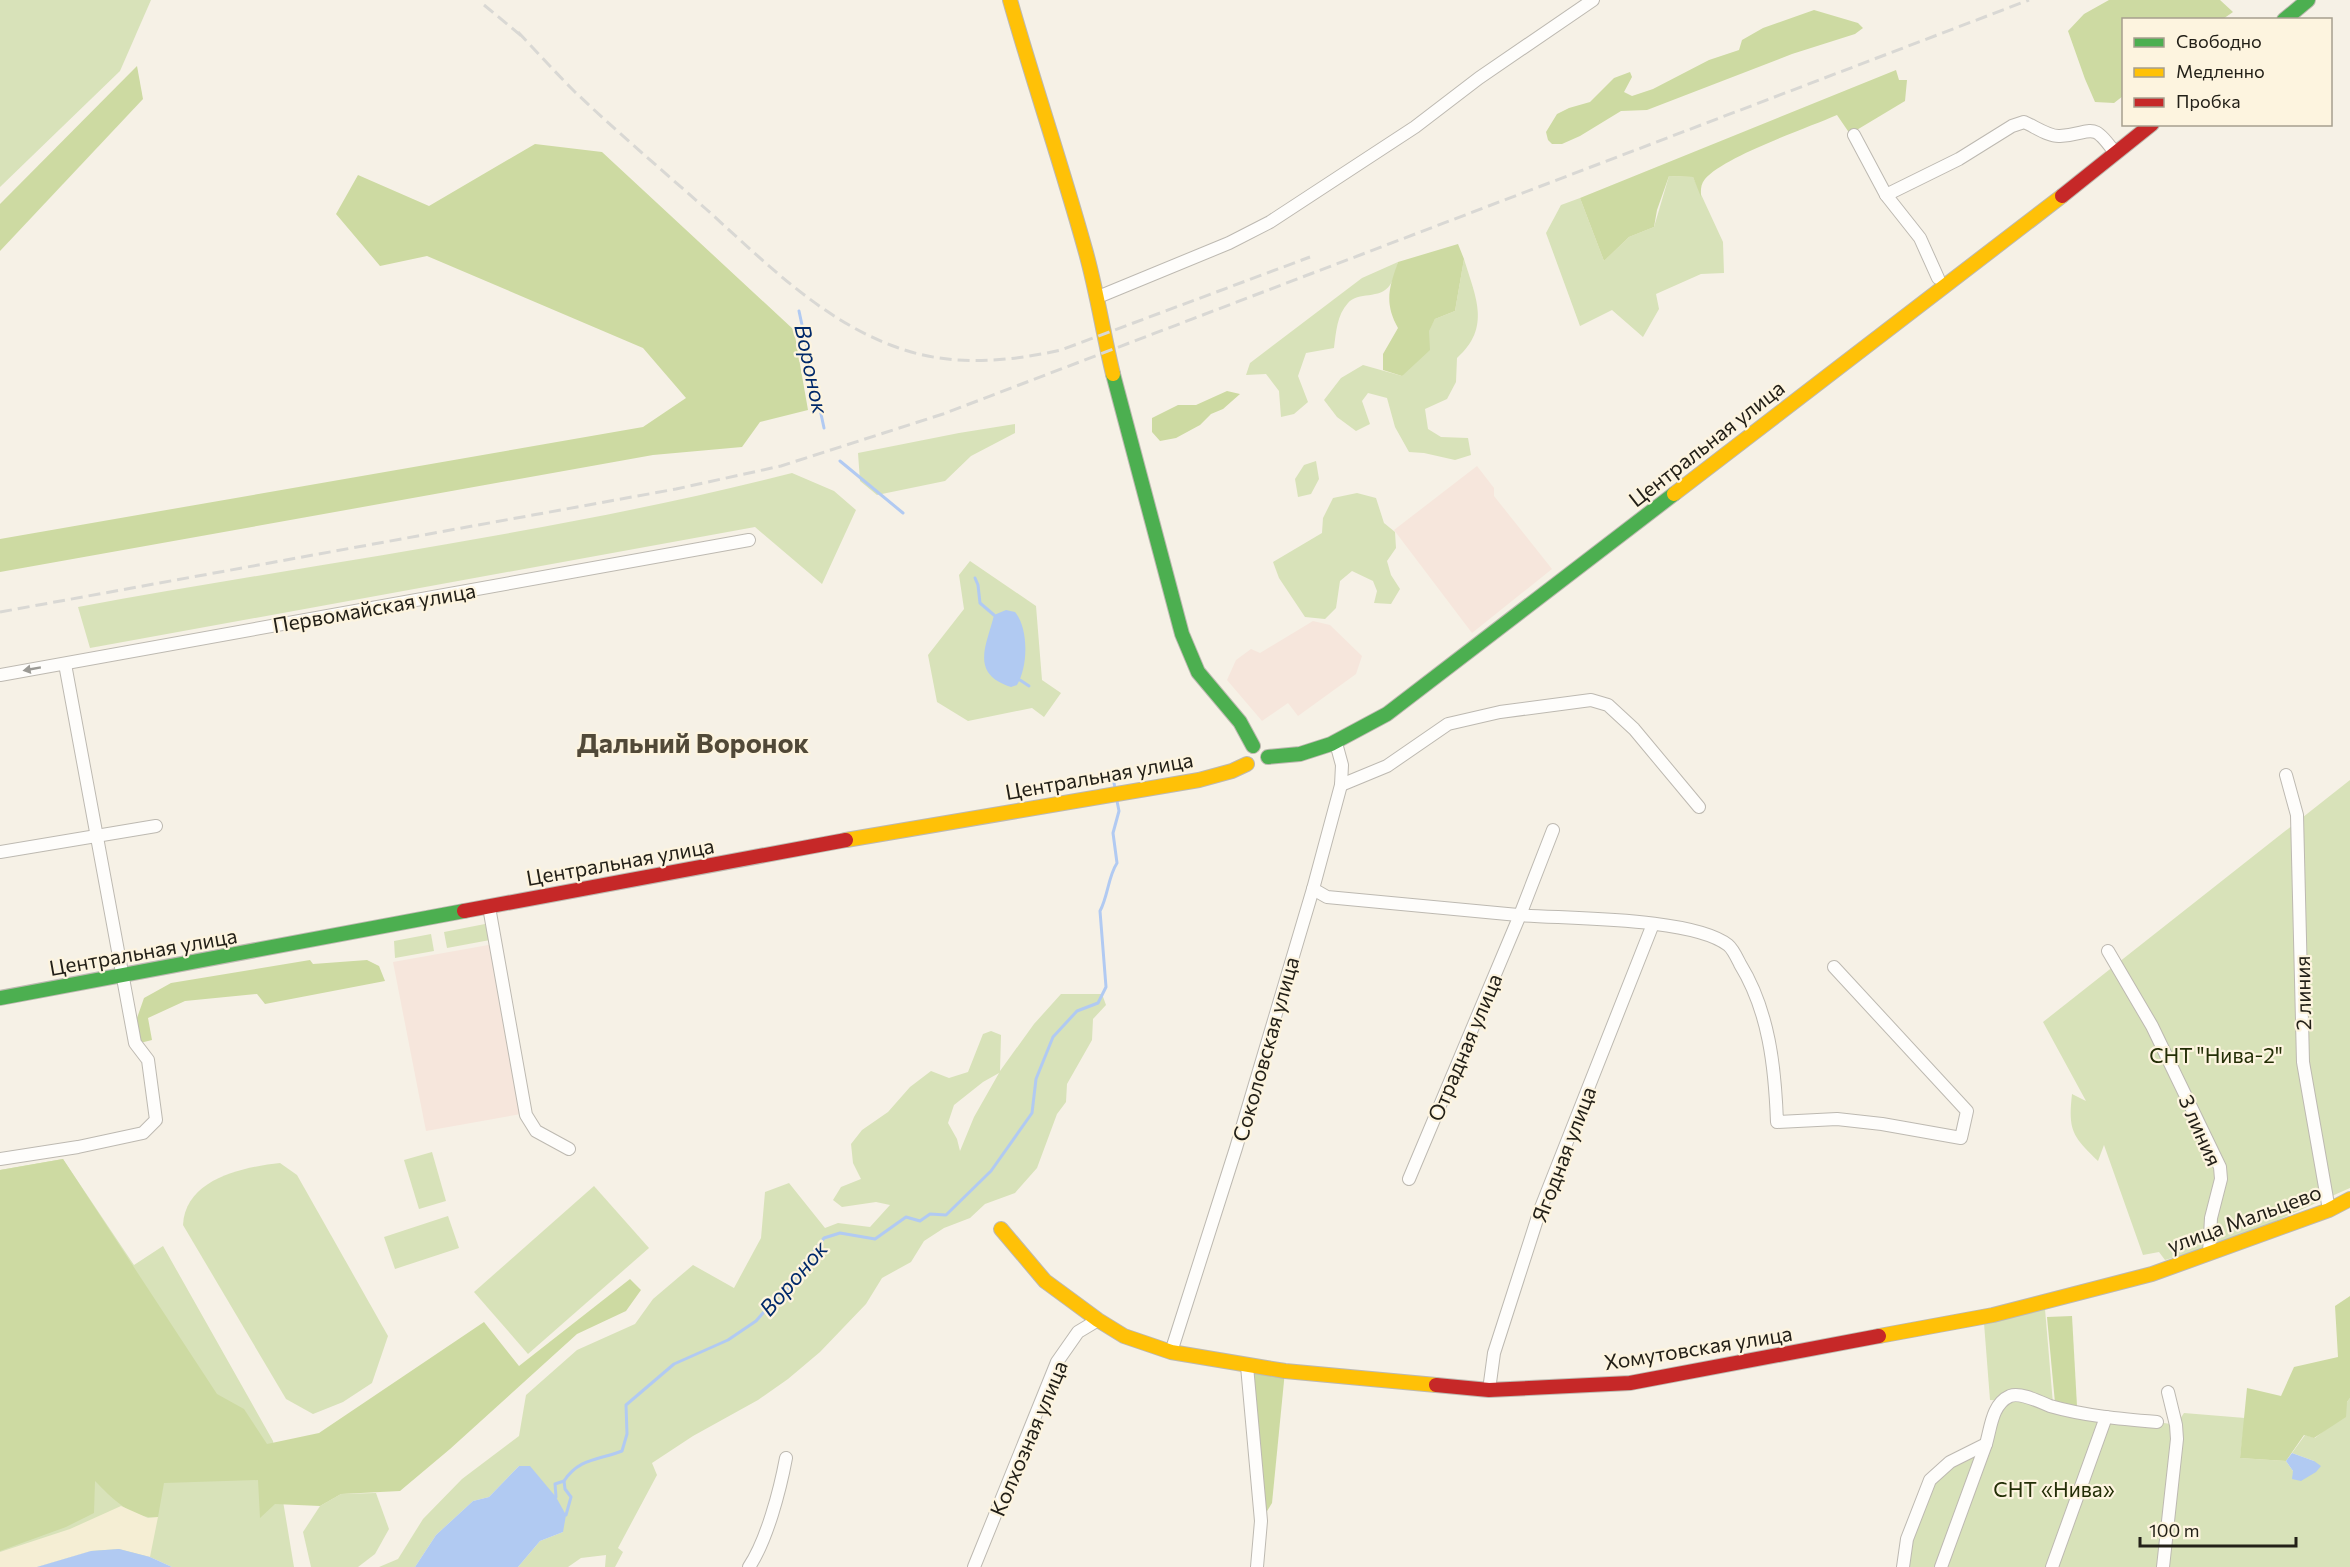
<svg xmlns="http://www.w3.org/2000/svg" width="2350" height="1567" font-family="Commissioner,sans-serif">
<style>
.commercial{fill:#f6e6dc}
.green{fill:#d8e2b9;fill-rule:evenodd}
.forest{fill:#cddaa2}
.sand{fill:#f5eed4}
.water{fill:#b1caf2}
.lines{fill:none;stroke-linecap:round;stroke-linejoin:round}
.stream{stroke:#b1caf2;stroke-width:3}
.street-casing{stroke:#bdb9b1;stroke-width:14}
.fast-casing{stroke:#bdb9b1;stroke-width:16}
.slow-casing{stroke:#bdb9b1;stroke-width:16}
.jam-casing{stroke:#bdb9b1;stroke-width:16}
.street{stroke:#fefdfb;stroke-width:12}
.fast{stroke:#4caf50;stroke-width:14}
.slow{stroke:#ffc107;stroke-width:14}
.jam{stroke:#c62828;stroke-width:14}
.rail{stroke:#d9d8d4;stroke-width:3;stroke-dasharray:12 6;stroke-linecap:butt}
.oneway{fill:#9b9a95}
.labels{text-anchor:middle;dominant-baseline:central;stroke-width:4.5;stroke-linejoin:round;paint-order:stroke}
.street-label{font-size:21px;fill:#232018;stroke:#fdf4df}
.park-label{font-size:21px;fill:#232e06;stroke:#fdf4df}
.water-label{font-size:22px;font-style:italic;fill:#00296a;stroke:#fdf4df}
.district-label{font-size:27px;font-weight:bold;fill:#514938;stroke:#fdf4df}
</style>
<rect width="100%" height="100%" fill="#f6f1e6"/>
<g class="commercial">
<path d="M 1477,466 L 1494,488 L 1494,496 L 1552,569 L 1472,633 L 1394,530 Z"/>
<path d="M 1313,621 L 1330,625 L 1362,656 L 1356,674 L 1298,716 L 1288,703 L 1262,721 L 1227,680 L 1236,660 L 1251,649 L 1260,653 Z"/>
<path d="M 494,944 L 521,1114 L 426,1131 L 393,962 Z"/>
</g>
<g class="green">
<path d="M 0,0 L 151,0 L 120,71 L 0,187 Z"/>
<path d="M 1669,176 L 1693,177 L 1723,242 L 1724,273 L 1701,274 L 1656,294 L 1659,309 L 1643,337 L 1612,310 L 1580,326 L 1546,233 L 1561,205 L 1580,198 L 1604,261 L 1629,237 L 1654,227 Z"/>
<path d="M 1464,259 C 1475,296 1492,327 1457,358 L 1456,382 L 1447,399 L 1425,409 L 1428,429 L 1441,437 L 1468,438 L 1471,455 L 1455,460 L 1424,453 L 1409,452 L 1395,427 L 1387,398 L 1368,393 L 1362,401 L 1370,424 L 1356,431 L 1337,417 L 1324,400 L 1341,378 L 1363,365 L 1402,376 L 1435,319 L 1455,311 Z"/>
<path d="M 1398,262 C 1396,269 1394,280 1390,285 C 1380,300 1358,291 1348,303 C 1337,315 1336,332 1334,348 L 1306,353 L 1298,376 L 1308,402 L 1294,414 L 1281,417 L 1279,391 L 1266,374 L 1246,375 L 1250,363 L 1362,278 Z"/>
<path d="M 1015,424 L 1015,433 L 971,456 L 945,481 L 877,495 L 860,481 L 858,453 L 959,433 Z"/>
<path d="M 1316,461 L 1319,479 L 1311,494 L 1298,497 L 1295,479 L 1304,465 Z"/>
<path d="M 792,473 L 834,491 L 856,510 L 822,584 L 755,527 L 90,648 L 78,607 C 316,563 557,533 792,473 Z"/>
<path d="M 1357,493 L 1376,498 L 1384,523 L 1395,532 L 1396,548 L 1387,561 L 1391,575 L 1400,589 L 1391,604 L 1374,603 L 1377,591 L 1373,581 L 1352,571 L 1340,581 L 1336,608 L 1325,619 L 1305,617 L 1279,578 L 1273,562 L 1322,533 L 1323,518 L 1333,498 Z"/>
<path d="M 970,561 L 1036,606 L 1042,680 L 1061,693 L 1044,717 L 1032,708 L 968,721 L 937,702 L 928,655 L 964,609 L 959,575 Z"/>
<path d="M 2350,780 L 2350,1188 L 2230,1241 L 2165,1260 L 2159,1252 L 2143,1255 L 2104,1145 L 2098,1161 C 2072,1136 2068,1130 2072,1094 L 2086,1101 L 2043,1022 Z"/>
<path d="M 485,924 L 490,940 L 447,948 L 444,932 Z"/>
<path d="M 431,934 L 434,951 L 395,958 L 394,941 Z"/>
<path d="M 1061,994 L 1102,994 L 1106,1005 L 1093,1019 L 1092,1040 L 1067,1084 L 1066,1102 L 1057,1114 L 1037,1168 L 1015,1193 L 985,1204 L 970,1218 L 944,1228 L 924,1241 L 911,1262 L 882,1278 L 866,1304 L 820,1352 L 788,1379 L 758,1400 L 693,1436 L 652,1463 L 657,1475 L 618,1548 L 623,1552 L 615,1567 L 605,1567 L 606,1555 L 581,1558 L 568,1567 L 518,1567 L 540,1541 L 563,1532 L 519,1466 L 489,1497 L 473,1501 L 436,1535 L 415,1567 L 379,1567 L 398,1559 L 423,1519 L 462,1479 L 519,1436 L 526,1395 L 577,1350 L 635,1324 L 653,1299 L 693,1265 L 734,1288 L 761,1238 L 765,1192 L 789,1183 L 825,1228 L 838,1223 L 870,1227 L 890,1205 L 876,1202 L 842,1207 L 833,1200 L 841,1187 L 861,1179 L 853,1163 L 851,1144 L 862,1130 L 888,1112 L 910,1087 L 931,1071 L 949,1078 L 968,1072 L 983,1034 L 991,1031 L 1001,1035 L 1000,1071 L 1034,1024 ZM 999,1073 L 974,1117 L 960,1151 L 957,1139 L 948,1123 L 954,1105 L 983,1082 Z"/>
<path d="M 432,1152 L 446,1201 L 419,1209 L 404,1160 Z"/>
<path d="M 63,1159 L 134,1265 L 163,1246 L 273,1441 L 294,1567 L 172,1567 L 150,1557 L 91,1551 L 37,1567 L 0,1567 L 0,1170 Z"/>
<path d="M 280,1163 L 297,1175 L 388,1336 L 372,1383 L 343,1402 L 313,1414 L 286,1399 L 183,1225 C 185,1179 243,1167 280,1163 Z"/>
<path d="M 594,1186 L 649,1248 L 528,1354 L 474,1292 Z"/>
<path d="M 448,1216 L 459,1248 L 395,1269 L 384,1237 Z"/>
<path d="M 2045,1309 L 2053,1404 L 1990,1400 L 1984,1323 Z"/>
<path d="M 2009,1397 L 2176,1425 L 2184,1413 L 2245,1418 L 2240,1458 L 2286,1461 L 2293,1471 L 2314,1461 L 2292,1453 L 2305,1435 L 2315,1438 L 2329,1427 L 2350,1398 L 2350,1567 L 1903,1567 L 1930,1480 L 1986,1444 L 1995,1412 Z"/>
<path d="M 376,1493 L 389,1529 L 375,1554 L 358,1567 L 311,1567 L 303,1532 L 320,1506 L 341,1494 Z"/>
</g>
<g class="forest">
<path d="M 2109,0 L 2220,0 L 2233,12 L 2223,19 L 2124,20 L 2123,96 L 2114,103 L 2095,102 L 2085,79 L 2068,31 L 2084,14 Z"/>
<path d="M 1814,10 L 1858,23 L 1863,28 L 1855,34 L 1792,54 L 1647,110 L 1621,111 L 1580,136 L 1562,144 L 1552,144 L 1548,140 L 1546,132 L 1557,114 L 1569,108 L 1590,102 L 1614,78 L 1630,72 L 1632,77 L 1624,92 L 1632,96 L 1653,89 L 1709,60 L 1739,50 L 1742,40 L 1763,28 Z"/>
<path d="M 137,66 L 143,99 L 0,251 L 0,204 Z"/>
<path d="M 1896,70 L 1899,80 L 1907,80 L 1905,101 L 1850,134 L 1837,115 C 1805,129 1725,156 1705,179 C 1700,185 1701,191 1701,197 L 1693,177 L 1669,176 L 1657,210 L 1654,227 L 1629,237 L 1604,261 L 1580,198 Z"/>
<path d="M 535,144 L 602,152 L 794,330 L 808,410 L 760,422 L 742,447 L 653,455 L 0,572 L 0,539 L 643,427 L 686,398 L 643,348 L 427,256 L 380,266 L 336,214 L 358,175 L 429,206 Z"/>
<path d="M 1458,244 L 1464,259 L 1455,311 L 1435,319 L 1429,331 L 1430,350 L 1402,376 L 1383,370 L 1383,354 L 1398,328 C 1384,303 1389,288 1398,262 Z"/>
<path d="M 1227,391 L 1240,394 L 1223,409 L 1211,414 L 1200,425 L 1176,438 L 1160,441 L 1152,432 L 1152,418 L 1178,405 L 1196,405 Z"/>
<path d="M 310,960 L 313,964 L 367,960 L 379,966 L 385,981 L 265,1004 L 257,994 L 185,1001 L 148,1018 L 152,1040 L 140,1043 L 137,1018 L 144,998 L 171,983 Z"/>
<path d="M 63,1159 L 217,1394 L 244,1409 L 267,1444 L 319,1433 L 484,1322 L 519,1366 L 630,1279 L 641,1290 L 626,1311 L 577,1334 L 450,1449 L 400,1491 L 341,1494 L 320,1506 L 275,1504 L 260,1518 L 258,1480 L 164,1483 L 158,1517 C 132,1520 112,1498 95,1481 L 94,1513 L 66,1527 L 0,1551 L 0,1170 Z"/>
<path d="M 2350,1296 L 2350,1398 L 2347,1402 L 2346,1417 L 2314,1438 L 2304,1435 L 2286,1461 L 2240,1458 L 2247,1388 L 2281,1396 L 2294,1367 L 2338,1357 L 2335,1306 Z"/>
<path d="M 2072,1316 L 2077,1406 L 2055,1403 L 2047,1317 Z"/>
<path d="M 1247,1366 L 1285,1371 L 1272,1503 L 1261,1521 Z"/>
</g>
<path class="sand" d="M 121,1506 L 148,1518 L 158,1517 L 150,1557 L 119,1549 L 91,1551 L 37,1567 L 0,1567 L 0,1552 L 70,1529 Z"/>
<g class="water">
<path d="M 1006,610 L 1015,612 C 1029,629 1028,667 1017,685 L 1011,687 C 969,673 987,645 994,615 Z"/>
<path d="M 2292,1453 L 2314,1461 L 2321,1466 L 2316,1472 L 2301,1481 L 2292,1479 L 2293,1471 L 2286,1461 Z"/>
<path d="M 519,1466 L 530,1466 L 556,1497 L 566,1515 L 563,1532 L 540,1541 L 518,1567 L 415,1567 L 436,1535 L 473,1501 L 489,1497 Z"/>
<path d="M 119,1549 L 150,1557 L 172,1567 L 37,1567 L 91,1551 Z"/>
</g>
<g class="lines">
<g class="stream">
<path d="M 799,311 L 824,428"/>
<path d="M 840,461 L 903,513"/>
<path d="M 975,578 L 978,585 L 980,603 L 994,615"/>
<path d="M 1020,680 L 1029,686"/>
<path d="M 1113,778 L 1115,788"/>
<path d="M 556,1497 L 555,1484 L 564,1481"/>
<path d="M 566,1515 L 571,1497 L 565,1489 L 564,1481 C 579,1458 599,1460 622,1451 L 627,1434 L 626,1405 L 674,1364 L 728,1340 L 756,1321 L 777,1297 L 791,1286 L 797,1274 L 824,1238 L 840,1233 L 875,1239 L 906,1217 L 920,1221 L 930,1214 L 946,1215 L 991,1171 L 1032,1113 L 1036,1079 L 1053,1037 L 1077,1011 L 1098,1003 L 1106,987 L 1100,911 C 1108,896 1108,877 1117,863 L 1113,833 L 1119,811 L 1117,801"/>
</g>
<defs>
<g id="street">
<path d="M 1854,135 L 1886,195 L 1920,238 L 1938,278"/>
<path d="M 1886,195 L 1959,159 L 2012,126 L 2024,122 C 2034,126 2049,137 2060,136 C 2093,134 2091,119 2115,153"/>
<path d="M 1098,297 L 1229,243 L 1270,222 L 1415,127 L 1479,78 L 1593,0"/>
<path d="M 0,675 L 749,540"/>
<path d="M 2286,775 L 2297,815 L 2303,1062 L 2329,1210"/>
<path d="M 1341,785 L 1387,766 L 1448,724 L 1500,712 L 1591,700 L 1608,705 L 1634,729 L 1699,807"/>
<path d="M 0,852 L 156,826"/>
<path d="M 1313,889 L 1327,897 C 1391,903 1454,909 1518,915 C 1567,919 1692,917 1728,945 C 1733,949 1737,958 1740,964 C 1769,1011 1775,1067 1777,1122 L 1837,1119 L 1882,1124 L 1961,1138 L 1967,1111 L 1834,967"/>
<path d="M 489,907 L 526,1115 L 536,1131 L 569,1149"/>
<path d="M 2108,951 L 2152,1026 L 2220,1167 L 2221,1179 L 2211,1218 L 2209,1254"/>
<path d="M 0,1159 L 78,1147 L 143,1133 L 156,1120 L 148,1060 L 135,1043 L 65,664"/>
<path d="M 1409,1179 L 1520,915 L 1553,830"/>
<path d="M 1171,1352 L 1236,1148 L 1313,889 L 1341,785 L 1342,765 L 1336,743"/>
<path d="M 1247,1366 L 1261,1521 L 1257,1567"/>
<path d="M 1489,1390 L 1494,1353 L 1540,1210 L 1653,924"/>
<path d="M 749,1567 C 767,1540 780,1490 786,1458"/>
<path d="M 974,1567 L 1057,1362 L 1078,1332 L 1098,1320"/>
<path d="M 1903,1567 L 1907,1539 L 1930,1480 L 1950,1462 L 1986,1444 C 1991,1427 1992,1404 2010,1396 C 2021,1392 2040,1402 2050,1406 C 2085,1416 2121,1419 2157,1422"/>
<path d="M 1941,1567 L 1986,1444"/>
<path d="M 2052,1567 L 2106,1417"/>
<path d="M 2163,1567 L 2177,1439 L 2176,1425 L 2168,1392"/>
</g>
<g id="fast">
<path d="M 2284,20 L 2308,0"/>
<path d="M 1113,374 L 1182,634 L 1198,672 L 1240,722 L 1253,746"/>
<path d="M 1268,757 L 1300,754 L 1331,744 L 1387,714 L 1674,494"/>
<path d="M 0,998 L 464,911"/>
</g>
<g id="slow">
<path d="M 1010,0 C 1034,84 1062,166 1085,249 C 1097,291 1103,333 1113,374"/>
<path d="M 1674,494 L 2062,196"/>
<path d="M 846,840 L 1199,780 L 1232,771 L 1247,764"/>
<path d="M 1001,1229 L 1045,1281 L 1098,1320 L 1124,1336 L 1171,1352 L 1285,1371 L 1436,1385"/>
<path d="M 1879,1336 L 1993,1315 L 2152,1274 L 2329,1210 L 2350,1199"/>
</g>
<g id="jam">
<path d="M 2062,196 L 2152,124"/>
<path d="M 464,911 L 846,840"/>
<path d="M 1436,1385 L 1489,1390 L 1630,1383 L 1879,1336"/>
</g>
</defs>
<use href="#street" class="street-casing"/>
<use href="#fast" class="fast-casing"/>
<use href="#slow" class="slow-casing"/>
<use href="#jam" class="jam-casing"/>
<use href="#street" class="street"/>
<use href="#fast" class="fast"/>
<use href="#slow" class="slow"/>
<use href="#jam" class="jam"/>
<g class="rail">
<path d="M 484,5 L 524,38"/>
<path d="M 518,32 C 537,52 555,72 574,91 C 617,132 662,170 706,209 C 764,261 821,320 896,347 C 949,367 1007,362 1061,350 L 1310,257"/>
<path d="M 0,612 L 676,489 L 781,466 L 943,414 L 2029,0"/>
</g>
</g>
<defs><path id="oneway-solid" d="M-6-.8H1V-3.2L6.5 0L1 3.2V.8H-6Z" transform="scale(1.5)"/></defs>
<use class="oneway" href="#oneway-solid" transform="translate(32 669) rotate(170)"/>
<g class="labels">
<g class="street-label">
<text transform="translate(1706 443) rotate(-38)">Центральная улица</text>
<text transform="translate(374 607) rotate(-10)">Первомайская улица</text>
<text transform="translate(1099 775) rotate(-10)">Центральная улица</text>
<text transform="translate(620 861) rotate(-10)">Центральная улица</text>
<text transform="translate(143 951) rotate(-10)">Центральная улица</text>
<text transform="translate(2302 993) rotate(-91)">2 линия</text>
<text transform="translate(1464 1047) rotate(-67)">Отрадная улица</text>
<text transform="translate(1265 1049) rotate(-74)">Соколовская улица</text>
<text transform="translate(2201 1130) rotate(66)">3 линия</text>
<text transform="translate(1563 1154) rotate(-69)">Ягодная улица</text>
<text transform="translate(2244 1218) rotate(-20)">улица Мальцево</text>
<text transform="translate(1698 1347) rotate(-9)">Хомутовская улица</text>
<text transform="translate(1028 1438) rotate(-67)">Колхозная улица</text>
</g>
<g class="park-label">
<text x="2216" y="1054">СНТ "Нива-2"</text>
<text x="2054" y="1488">СНТ «Нива»</text>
</g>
<g class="water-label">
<text transform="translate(812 369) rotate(78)">Воронок</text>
<text transform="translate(793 1278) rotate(-49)">Воронок</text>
</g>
<g class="district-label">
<text x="693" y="742">Дальний Воронок</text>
</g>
</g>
<rect x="2122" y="18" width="210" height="108" fill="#fdf4df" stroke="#a69f8f" stroke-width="1.5"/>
<rect x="2134" y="38" width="30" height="9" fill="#4caf50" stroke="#a69f8f" stroke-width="1.5"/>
<text x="2176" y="48" font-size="18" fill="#232018">Свободно</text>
<rect x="2134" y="68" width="30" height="9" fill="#ffc107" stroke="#a69f8f" stroke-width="1.5"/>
<text x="2176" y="78" font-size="18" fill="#232018">Медленно</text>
<rect x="2134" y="98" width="30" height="9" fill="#c62828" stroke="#a69f8f" stroke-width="1.5"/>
<text x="2176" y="108" font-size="18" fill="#232018">Пробка</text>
<path d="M2140 1537v9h156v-9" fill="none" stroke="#232018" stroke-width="3"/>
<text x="2149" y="1537" font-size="18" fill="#232018" stroke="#fdf4df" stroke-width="4.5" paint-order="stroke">100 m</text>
</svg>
